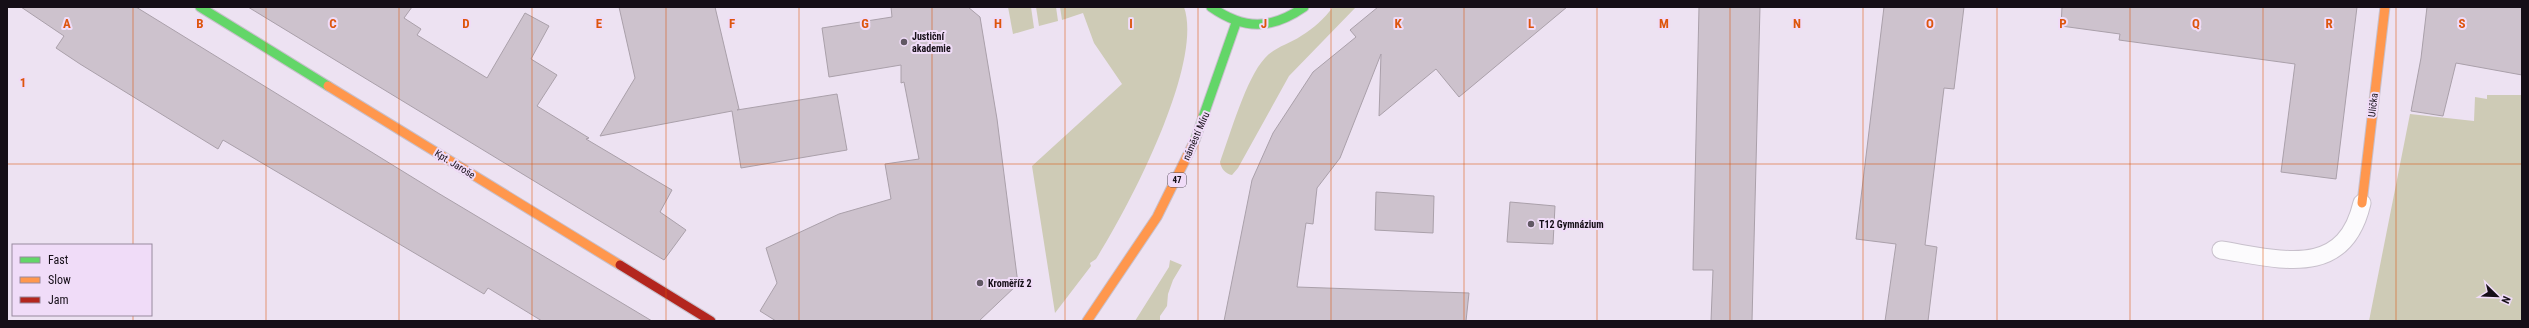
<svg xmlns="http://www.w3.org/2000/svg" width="2529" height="328" font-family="'Roboto Condensed',sans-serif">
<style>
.green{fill:#cecbb6}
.building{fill:#cdc2cd;stroke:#aaa0aa}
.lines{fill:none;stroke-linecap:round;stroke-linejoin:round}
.lane-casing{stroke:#c8c0cc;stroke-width:19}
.fast-casing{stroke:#c8c0cc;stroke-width:11}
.slow-casing{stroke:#c8c0cc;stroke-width:11}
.jam-casing{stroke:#c8c0cc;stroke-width:11}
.lane{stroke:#fcfbfd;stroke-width:17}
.fast{stroke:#63d668;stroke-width:9}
.slow{stroke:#ff974d;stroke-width:9}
.jam{stroke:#b3261e;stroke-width:9}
.grid{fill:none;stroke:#dd550d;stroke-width:1;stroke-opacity:0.55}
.poi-dot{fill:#615864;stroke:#f0dcf8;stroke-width:1.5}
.labels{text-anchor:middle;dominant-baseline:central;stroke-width:4;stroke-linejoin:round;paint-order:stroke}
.shield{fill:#f0dcf8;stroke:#574c5a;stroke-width:1}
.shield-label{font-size:9px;font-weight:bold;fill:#150e17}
.poi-label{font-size:10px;font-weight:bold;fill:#150e17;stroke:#f0dcf8;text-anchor:start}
.street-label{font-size:10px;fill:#150e17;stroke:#f0dcf8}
.grid-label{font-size:13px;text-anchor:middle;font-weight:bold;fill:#dd550d;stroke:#f0dcf8;stroke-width:4;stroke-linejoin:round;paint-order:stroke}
</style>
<rect width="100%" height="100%" fill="#ede2f2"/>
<g class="green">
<path d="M 1008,7 L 1031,7 L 1034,28 L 1013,34 Z"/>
<path d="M 1036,7 L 1056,7 L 1058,21 L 1039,26 Z"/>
<path d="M 1060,7 L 1184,7 C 1204,64 1128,209 1096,259 L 1090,263 L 1091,266 L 1055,313 L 1032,166 L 1122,84 L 1094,43 L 1083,13 L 1062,20 Z"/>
<path d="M 1333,7 L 1356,7 L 1289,76 L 1238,168 L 1232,175 C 1226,174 1221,169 1220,162 C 1230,135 1246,78 1265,58 C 1275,47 1289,44 1301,36 C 1314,28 1324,19 1333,7 Z"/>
<path d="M 2487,95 L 2522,95 L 2522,321 L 2369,321 L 2410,114 L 2474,121 L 2475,97 L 2487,99 Z"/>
<path d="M 1170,260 L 1182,265 L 1173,280 L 1168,294 L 1167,306 L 1160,316 L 1160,321 L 1135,321 L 1169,267 Z"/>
</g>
<g class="building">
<path d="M 21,7 L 136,7 L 438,193 L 652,321 L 542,321 L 488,288 L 484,294 L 223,140 L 218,149 L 80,64 L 56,48 L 64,36 Z"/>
<path d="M 248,7 L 412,7 L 404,18 L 421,29 L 417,35 L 487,78 L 525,13 L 549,26 L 531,59 L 557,75 L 537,106 L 589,138 L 586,139 L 672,190 L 660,212 L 686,230 L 664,260 Z"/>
<path d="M 619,7 L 715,7 L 739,109 L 737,110 L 837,94 L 847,150 L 741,168 L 732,111 L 600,136 L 635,78 Z"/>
<path d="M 891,7 L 968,7 L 980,17 L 997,119 L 1018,284 L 979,321 L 776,321 L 760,311 L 777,283 L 766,248 L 839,214 L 891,199 L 885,164 L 919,159 L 904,82 L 901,83 L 901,65 L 829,77 L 822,28 L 892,17 Z"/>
<path d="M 1378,7 L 1567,7 L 1459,97 L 1436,69 L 1379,116 L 1381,54 L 1340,158 L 1317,188 L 1313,224 L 1306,223 L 1297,287 L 1469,293 L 1466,321 L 1224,321 L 1252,180 L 1273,133 L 1313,72 L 1356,37 L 1350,30 Z"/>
<path d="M 1699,7 L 1760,7 L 1752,321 L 1711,321 L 1713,270 L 1693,270 Z"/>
<path d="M 1884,7 L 1964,7 L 1954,89 L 1944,88 L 1925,245 L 1937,247 L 1928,321 L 1885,321 L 1896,244 L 1856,239 Z"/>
<path d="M 2062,7 L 2357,7 L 2336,179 L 2281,172 L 2295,64 L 2119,40 L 2120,34 L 2061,26 Z"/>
<path d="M 2427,7 L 2522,7 L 2522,75 L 2456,63 L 2443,116 L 2411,111 L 2421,58 Z"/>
<path d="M 1376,192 L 1434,196 L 1433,233 L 1375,230 Z"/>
<path d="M 1510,202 L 1555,206 L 1553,244 L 1507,242 Z"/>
</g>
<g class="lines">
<defs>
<path id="lane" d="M 2221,250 C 2280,259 2344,280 2362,203"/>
<g id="fast">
<path d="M 200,7 L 328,86"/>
<path d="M 1211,7 C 1244,30 1271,30 1304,7"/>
<path d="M 1195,140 L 1236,23"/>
</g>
<g id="slow">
<path d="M 328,86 L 620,265"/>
<path d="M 2362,203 L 2385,7"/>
<path d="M 1087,321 L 1157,217 L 1195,140"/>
</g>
<path id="jam" d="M 620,265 L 711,321"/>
</defs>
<use href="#lane" class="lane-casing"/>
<use href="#fast" class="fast-casing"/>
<use href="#slow" class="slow-casing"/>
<use href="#jam" class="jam-casing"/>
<use href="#lane" class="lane"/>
<use href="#fast" class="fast"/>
<use href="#slow" class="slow"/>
<use href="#jam" class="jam"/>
</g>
<path class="grid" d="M 133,7 L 133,245M 266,7 L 266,321M 399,7 L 399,321M 532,7 L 532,321M 666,7 L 666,321M 799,7 L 799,321M 932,7 L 932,321M 1065,7 L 1065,321M 1198,7 L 1198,321M 1331,7 L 1331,321M 1464,7 L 1464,321M 1597,7 L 1597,321M 1730,7 L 1730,321M 1863,7 L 1863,321M 1997,7 L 1997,321M 2130,7 L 2130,321M 2263,7 L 2263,321M 2396,7 L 2396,321M 7,164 L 2522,164M 133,315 L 133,321"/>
<g class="poi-dot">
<circle cx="904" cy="42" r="4"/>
<circle cx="1531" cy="224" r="4"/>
<circle cx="980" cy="283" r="4"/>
</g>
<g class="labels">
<rect class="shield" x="1168" y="173" width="18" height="14" rx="3"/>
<g class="shield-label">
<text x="1177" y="180">47</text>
</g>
<g class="poi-label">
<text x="912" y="36">Justiční<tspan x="912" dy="12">akademie</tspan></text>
<text x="1539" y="224">T12 Gymnázium</text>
<text x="988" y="283">Kroměříž 2</text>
</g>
<g class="street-label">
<text transform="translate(2373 105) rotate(-83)">Ulička</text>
<text transform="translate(1196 136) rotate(-66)">náměstí Míru</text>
<text transform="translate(455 164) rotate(32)">Kpt. Jaroše</text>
</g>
</g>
<g class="grid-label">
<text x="67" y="28">A</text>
<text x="200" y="28">B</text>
<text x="333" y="28">C</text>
<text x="466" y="28">D</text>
<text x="599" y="28">E</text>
<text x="732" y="28">F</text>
<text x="865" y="28">G</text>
<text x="998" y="28">H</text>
<text x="1131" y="28">I</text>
<text x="1264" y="28">J</text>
<text x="1398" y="28">K</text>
<text x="1531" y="28">L</text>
<text x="1664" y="28">M</text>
<text x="1797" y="28">N</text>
<text x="1930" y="28">O</text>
<text x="2063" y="28">P</text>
<text x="2196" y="28">Q</text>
<text x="2329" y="28">R</text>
<text x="2462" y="28">S</text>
<text x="23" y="87">1</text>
</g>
<rect width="2529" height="328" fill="none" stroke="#150e17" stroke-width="16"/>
<rect x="12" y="244" width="140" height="72" fill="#f0dcf8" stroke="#988a9e"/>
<rect x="20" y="257" width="20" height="6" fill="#63d668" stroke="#988a9e"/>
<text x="48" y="264" font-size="12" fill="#150e17">Fast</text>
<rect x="20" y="277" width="20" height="6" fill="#ff974d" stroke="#988a9e"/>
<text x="48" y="284" font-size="12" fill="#150e17">Slow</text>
<rect x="20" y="297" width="20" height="6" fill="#b3261e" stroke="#988a9e"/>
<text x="48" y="304" font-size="12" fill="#150e17">Jam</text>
<g transform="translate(2497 296) rotate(113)" stroke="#f0dcf8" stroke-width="3" paint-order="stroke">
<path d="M0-3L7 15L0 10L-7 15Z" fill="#150e17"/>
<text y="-6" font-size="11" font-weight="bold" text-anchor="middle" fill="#150e17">N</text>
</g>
</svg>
